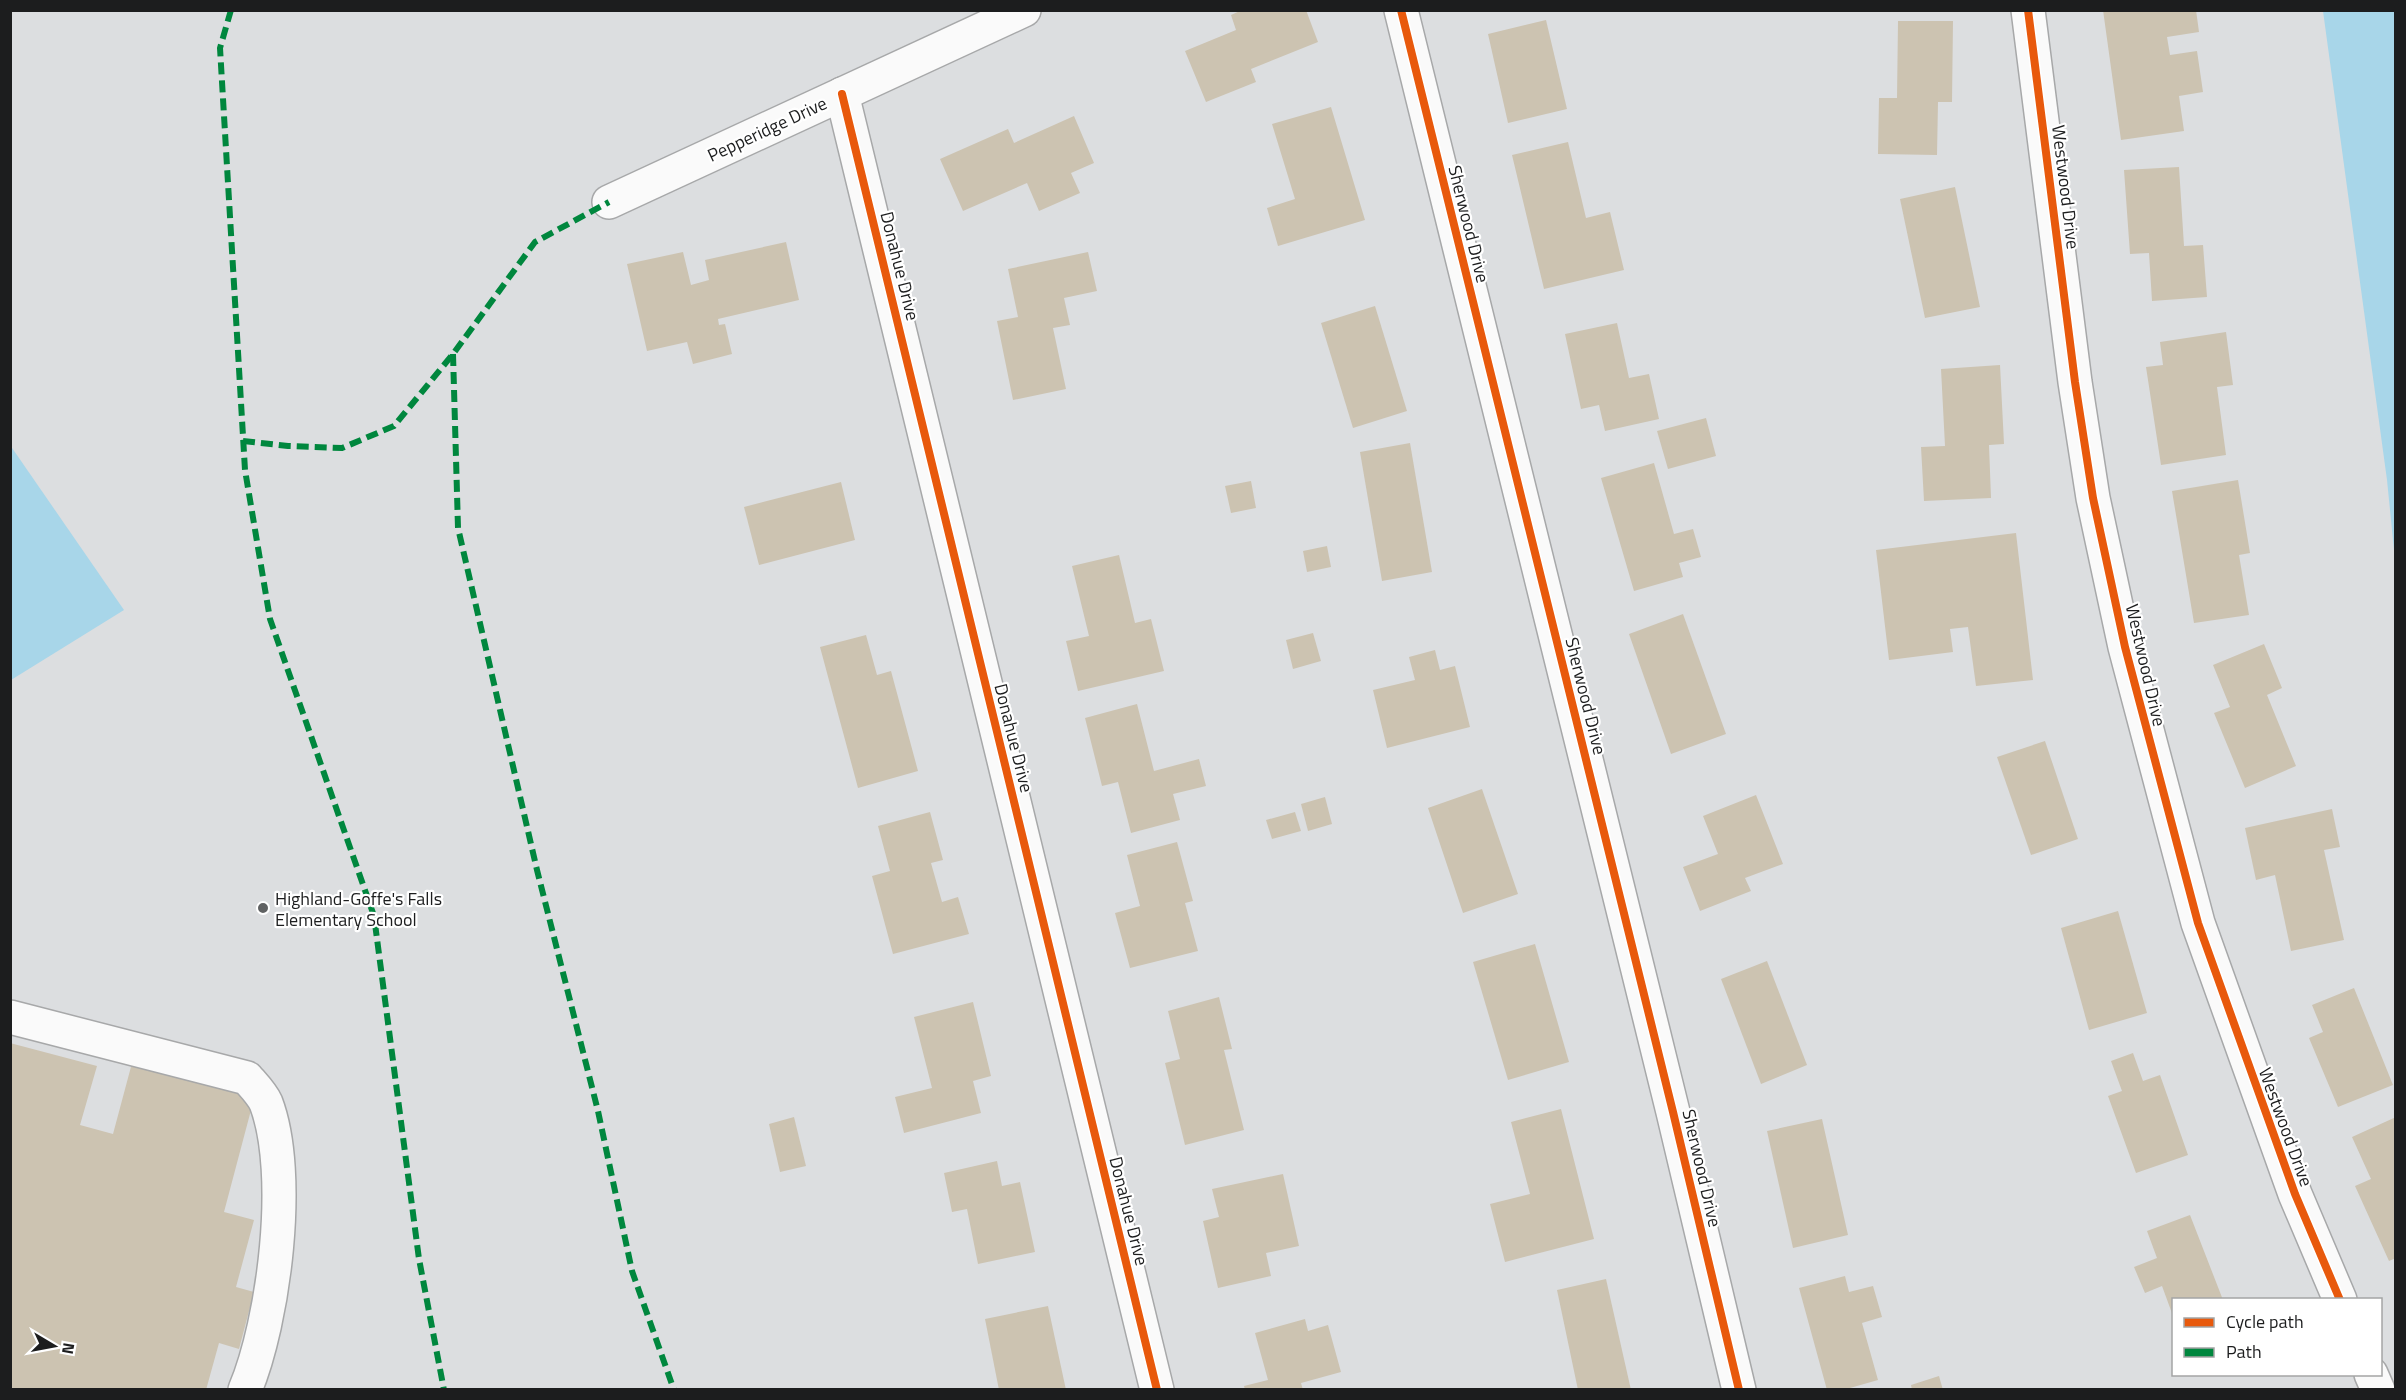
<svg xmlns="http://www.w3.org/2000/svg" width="2406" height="1400" font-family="'Titillium Web',sans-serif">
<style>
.green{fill:#a8d6e9}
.building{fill:#ccc3b1}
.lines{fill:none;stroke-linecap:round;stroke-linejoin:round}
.minor-casing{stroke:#a7a8a9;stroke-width:36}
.minor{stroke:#fafafa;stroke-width:33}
.quiet{stroke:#00873e;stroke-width:6;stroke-dasharray:12 6;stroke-linecap:butt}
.cycleway-casing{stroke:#fff;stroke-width:11}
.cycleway{stroke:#e8590c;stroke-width:8}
.poi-dot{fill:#5f6162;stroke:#fff;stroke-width:2}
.labels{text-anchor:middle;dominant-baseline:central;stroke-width:4.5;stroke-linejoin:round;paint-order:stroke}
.street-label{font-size:18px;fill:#1c1d1e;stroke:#fff}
.poi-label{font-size:18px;fill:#1c1d1e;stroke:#fff;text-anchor:start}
</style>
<rect width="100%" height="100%" fill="#dcdee0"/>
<g class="green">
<path d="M 2323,11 L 2395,11 L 2395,560 L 2387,480 Z"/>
<path d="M 10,445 L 124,610 L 11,680 L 10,680 Z"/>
</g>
<g class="building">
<path d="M 1242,10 L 1306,10 L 1318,42 L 1251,69 L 1256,82 L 1206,102 L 1185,51 L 1236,30 L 1231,15 Z"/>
<path d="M 2103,10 L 2196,10 L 2199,32 L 2167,37 L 2170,55 L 2197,51 L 2203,92 L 2179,96 L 2184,131 L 2121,140 Z"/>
<path d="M 1546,20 L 1567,109 L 1508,123 L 1488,34 Z"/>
<path d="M 1898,21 L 1953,21 L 1952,102 L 1938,102 L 1937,155 L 1878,154 L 1879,98 L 1897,98 Z"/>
<path d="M 1331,107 L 1365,220 L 1278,246 L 1267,208 L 1295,199 L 1272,124 Z"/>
<path d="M 1074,116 L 1094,163 L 1071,173 L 1080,193 L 1039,211 L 1027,183 L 963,211 L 940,159 L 1008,129 L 1014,143 Z"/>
<path d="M 1568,142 L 1586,218 L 1610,212 L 1624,270 L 1544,289 L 1512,155 Z"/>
<path d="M 2179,167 L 2184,246 L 2203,245 L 2207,297 L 2152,301 L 2149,253 L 2130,254 L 2124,170 Z"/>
<path d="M 1955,187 L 1980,307 L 1925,318 L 1900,199 Z"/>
<path d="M 786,242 L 799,300 L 718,319 L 719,325 L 725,324 L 732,354 L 693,364 L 687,342 L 647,351 L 627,264 L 683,252 L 691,285 L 709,280 L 705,260 Z"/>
<path d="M 1088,252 L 1097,291 L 1064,298 L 1070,325 L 1053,328 L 1066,389 L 1013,400 L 997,321 L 1018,317 L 1008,269 Z"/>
<path d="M 1375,306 L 1407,411 L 1353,428 L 1321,323 Z"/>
<path d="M 1617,323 L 1629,378 L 1649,374 L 1659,419 L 1605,431 L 1599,405 L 1581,409 L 1565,334 Z"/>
<path d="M 2226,332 L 2233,385 L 2217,387 L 2226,455 L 2161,465 L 2146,367 L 2163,365 L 2160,342 Z"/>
<path d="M 2000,365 L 2004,444 L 1989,445 L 1991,498 L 1924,501 L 1921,447 L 1945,446 L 1941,369 Z"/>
<path d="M 1706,418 L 1716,456 L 1668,469 L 1657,431 Z"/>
<path d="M 1410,443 L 1432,572 L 1382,581 L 1360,452 Z"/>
<path d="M 1654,463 L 1674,534 L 1693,529 L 1701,557 L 1679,563 L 1683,577 L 1634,591 L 1601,478 Z"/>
<path d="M 2238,480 L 2250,553 L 2239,555 L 2249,615 L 2194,623 L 2172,491 Z"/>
<path d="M 1251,481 L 1256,508 L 1231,513 L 1225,486 Z"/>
<path d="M 841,482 L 855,540 L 759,565 L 744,507 Z"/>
<path d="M 2016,533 L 2033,680 L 1976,686 L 1968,627 L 1950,629 L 1953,652 L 1889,660 L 1876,550 Z"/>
<path d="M 1327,546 L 1331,567 L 1307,572 L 1303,551 Z"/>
<path d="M 1119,555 L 1135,623 L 1151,619 L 1164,671 L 1078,691 L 1066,641 L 1089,636 L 1072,566 Z"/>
<path d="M 1683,614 L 1726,734 L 1671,754 L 1629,634 Z"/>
<path d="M 1313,633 L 1321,661 L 1293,669 L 1286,640 Z"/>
<path d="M 866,635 L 877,675 L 891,671 L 918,771 L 858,788 L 820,647 Z"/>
<path d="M 2264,644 L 2282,688 L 2267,695 L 2296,766 L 2245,788 L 2214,713 L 2230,707 L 2213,665 Z"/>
<path d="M 1435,650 L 1440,670 L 1455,666 L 1470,727 L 1387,748 L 1373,690 L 1415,680 L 1409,657 Z"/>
<path d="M 1137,704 L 1154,771 L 1199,759 L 1206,786 L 1173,794 L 1180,820 L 1131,833 L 1118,782 L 1102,786 L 1085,718 Z"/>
<path d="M 2045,741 L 2078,839 L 2031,855 L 1997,757 Z"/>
<path d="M 1482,789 L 1518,894 L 1463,913 L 1428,808 Z"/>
<path d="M 1756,795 L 1783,864 L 1745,878 L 1751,891 L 1700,911 L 1683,867 L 1718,854 L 1703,816 Z"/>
<path d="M 1325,797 L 1332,824 L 1308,831 L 1301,804 Z"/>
<path d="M 2332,809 L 2340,847 L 2324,850 L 2344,940 L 2291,951 L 2275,875 L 2256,880 L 2245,828 Z"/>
<path d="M 930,812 L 943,860 L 931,863 L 942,902 L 958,897 L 969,934 L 893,954 L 872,876 L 890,871 L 878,826 Z"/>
<path d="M 1295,812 L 1301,831 L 1272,839 L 1266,820 Z"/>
<path d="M 1177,842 L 1193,901 L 1185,903 L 1198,951 L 1130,968 L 1115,913 L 1140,906 L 1127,855 Z"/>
<path d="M 2118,911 L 2147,1013 L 2089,1030 L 2061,928 Z"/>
<path d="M 1535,944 L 1569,1062 L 1508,1080 L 1473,962 Z"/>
<path d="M 1767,961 L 1807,1065 L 1761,1084 L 1721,979 Z"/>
<path d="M 2354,988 L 2393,1085 L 2338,1107 L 2309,1038 L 2323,1032 L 2312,1005 Z"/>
<path d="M 1219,997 L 1232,1049 L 1224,1050 L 1244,1130 L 1185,1145 L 1165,1063 L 1180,1059 L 1168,1011 Z"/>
<path d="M 973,1002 L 991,1076 L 973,1081 L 981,1113 L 904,1133 L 895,1097 L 932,1088 L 914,1017 Z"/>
<path d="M 10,1043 L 97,1066 L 80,1125 L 113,1134 L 132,1063 L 255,1095 L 224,1212 L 254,1220 L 236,1287 L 254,1292 L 239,1349 L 219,1343 L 206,1390 L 10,1390 Z"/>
<path d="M 2133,1053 L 2143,1081 L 2160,1075 L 2188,1155 L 2136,1173 L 2108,1096 L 2122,1091 L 2111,1061 Z"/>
<path d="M 1561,1109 L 1594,1239 L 1505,1262 L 1490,1204 L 1530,1194 L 1511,1122 Z"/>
<path d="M 794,1117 L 806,1166 L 780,1172 L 769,1124 Z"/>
<path d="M 2396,1117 L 2396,1258 L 2389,1261 L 2355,1186 L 2371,1179 L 2352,1137 Z"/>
<path d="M 1822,1119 L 1848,1235 L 1793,1248 L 1767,1131 Z"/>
<path d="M 997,1161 L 1002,1186 L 1020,1182 L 1035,1252 L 978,1264 L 967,1209 L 952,1212 L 944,1173 Z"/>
<path d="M 1283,1174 L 1299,1246 L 1266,1253 L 1271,1276 L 1218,1288 L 1203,1221 L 1219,1217 L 1212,1189 Z"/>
<path d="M 2190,1215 L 2223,1300 L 2174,1300 L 2173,1316 L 2162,1286 L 2145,1293 L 2134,1267 L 2157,1258 L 2147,1231 Z"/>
<path d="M 1845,1276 L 1849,1292 L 1873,1286 L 1882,1317 L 1862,1323 L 1878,1380 L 1843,1390 L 1827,1390 L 1799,1288 Z"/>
<path d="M 1606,1279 L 1631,1390 L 1578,1390 L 1557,1290 Z"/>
<path d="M 1048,1306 L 1066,1390 L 999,1390 L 985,1319 Z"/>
<path d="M 1305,1319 L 1308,1331 L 1328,1325 L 1341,1372 L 1301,1383 L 1303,1390 L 1245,1390 L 1244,1386 L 1268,1380 L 1255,1333 Z"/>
<path d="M 1939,1376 L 1943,1390 L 1912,1390 L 1911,1385 Z"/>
</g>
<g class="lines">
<defs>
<g id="minor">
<path d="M 1401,10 L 1673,1112 L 1739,1390"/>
<path d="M 2028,10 L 2075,382 L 2093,498 L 2125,647 L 2198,923 L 2295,1194 L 2340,1300"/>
<path d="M 842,94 L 1157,1390"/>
<path d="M 609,202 L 1024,10"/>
<path d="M 10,1017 L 247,1078 C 253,1085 262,1094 266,1103 C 293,1174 274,1321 245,1390"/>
<path d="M 2371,1374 L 2378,1390"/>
</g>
</defs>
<use href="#minor" class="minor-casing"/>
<use href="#minor" class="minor"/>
<g class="quiet">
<path d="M 231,10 L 220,48 L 245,470 L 270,619 L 374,916 L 419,1259 L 444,1390"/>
<path d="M 453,354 L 458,528 L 537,870 L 598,1111 L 632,1271 L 674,1390"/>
<path d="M 243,441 L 288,446 L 342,448 L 394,426 L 453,354 L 535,242 L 609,202"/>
</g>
<defs>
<g id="cycleway">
<path d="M 1401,10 L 1673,1112 L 1739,1390"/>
<path d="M 2028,10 L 2075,382 L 2093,498 L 2125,647 L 2198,923 L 2295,1194 L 2340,1300"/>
<path d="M 842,94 L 1157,1390"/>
</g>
</defs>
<use href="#cycleway" class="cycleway-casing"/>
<use href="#cycleway" class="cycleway"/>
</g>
<circle class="poi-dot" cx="263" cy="908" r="6"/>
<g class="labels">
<g class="street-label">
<text transform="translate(767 129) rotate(-25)">Pepperidge Drive</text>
<text transform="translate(2066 187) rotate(83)">Westwood Drive</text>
<text transform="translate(1469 224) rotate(76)">Sherwood Drive</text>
<text transform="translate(900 266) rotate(76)">Donahue Drive</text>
<text transform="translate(2146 665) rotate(77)">Westwood Drive</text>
<text transform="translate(1586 696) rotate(76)">Sherwood Drive</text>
<text transform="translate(1014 738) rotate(76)">Donahue Drive</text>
<text transform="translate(2286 1127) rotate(70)">Westwood Drive</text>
<text transform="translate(1702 1168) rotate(77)">Sherwood Drive</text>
<text transform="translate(1129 1211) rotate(76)">Donahue Drive</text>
</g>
<g class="poi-label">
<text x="275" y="898">Highland-Goffe's Falls<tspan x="275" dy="21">Elementary School</tspan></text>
</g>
</g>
<rect width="2406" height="1400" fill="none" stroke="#1c1d1e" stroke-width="24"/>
<rect x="2172" y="1298" width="210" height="78" fill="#ffffff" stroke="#a4a5a5" stroke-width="1.5"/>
<rect x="2184" y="1318" width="30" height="9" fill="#e8590c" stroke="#a4a5a5" stroke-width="1.5"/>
<text x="2226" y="1328" font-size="18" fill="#1c1d1e">Cycle path</text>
<rect x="2184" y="1348" width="30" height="9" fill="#00873e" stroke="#a4a5a5" stroke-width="1.5"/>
<text x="2226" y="1358" font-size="18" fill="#1c1d1e">Path</text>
<g transform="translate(54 1346) rotate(100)" stroke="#ffffff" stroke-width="4.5" paint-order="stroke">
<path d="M0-4.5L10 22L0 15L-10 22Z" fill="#1c1d1e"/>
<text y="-9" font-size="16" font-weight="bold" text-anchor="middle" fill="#1c1d1e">N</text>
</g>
</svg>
